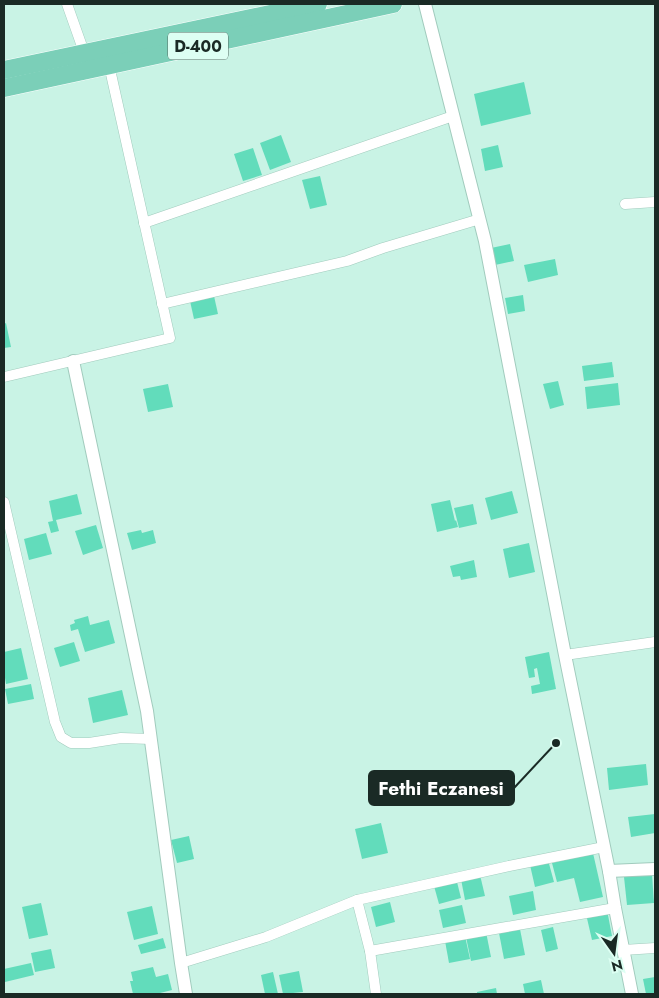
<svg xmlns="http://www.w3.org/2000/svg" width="659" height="998" font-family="Jost,sans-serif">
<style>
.building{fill:#62dcbb}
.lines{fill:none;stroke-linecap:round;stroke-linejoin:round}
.minor-casing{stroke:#a1cbbd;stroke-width:11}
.tertiary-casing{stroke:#a1cbbd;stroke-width:14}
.trunk-casing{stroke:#fff;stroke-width:19}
.minor{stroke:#fff;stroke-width:10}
.tertiary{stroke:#fff;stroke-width:12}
.trunk{stroke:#7bcfb8;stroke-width:18}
.labels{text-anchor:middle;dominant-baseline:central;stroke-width:5;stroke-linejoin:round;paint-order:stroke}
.shield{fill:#ddfff3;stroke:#546a63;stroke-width:1}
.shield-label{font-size:16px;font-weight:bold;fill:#1a2a25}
.leader{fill:none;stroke:#1a2a25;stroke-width:2}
.callout-dot{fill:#1a2a25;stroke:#ddfff3;stroke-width:2}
.callout{fill:#1a2a25;stroke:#1a2a25;stroke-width:2}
.callout-label{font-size:19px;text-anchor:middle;font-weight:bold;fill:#fff}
</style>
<rect width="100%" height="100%" fill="#c9f3e5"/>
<g class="building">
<path d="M 524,82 L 531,114 L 481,126 L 474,94 Z"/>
<path d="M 281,135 L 291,162 L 270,170 L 260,143 Z"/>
<path d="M 498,145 L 503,167 L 485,171 L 481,149 Z"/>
<path d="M 253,148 L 262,175 L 243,181 L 234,154 Z"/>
<path d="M 320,176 L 327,205 L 310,209 L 302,180 Z"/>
<path d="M 510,244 L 514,261 L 495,265 L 491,248 Z"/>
<path d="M 555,259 L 558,275 L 528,282 L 524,265 Z"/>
<path d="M 523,295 L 525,311 L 508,314 L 505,298 Z"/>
<path d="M 214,296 L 218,314 L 194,319 L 190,301 Z"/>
<path d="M 6,323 L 11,347 L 4,348 L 4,324 Z"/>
<path d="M 612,362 L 614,377 L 584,381 L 582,366 Z"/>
<path d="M 558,381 L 564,405 L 550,409 L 543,384 Z"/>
<path d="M 618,383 L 620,405 L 587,409 L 585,387 Z"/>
<path d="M 168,384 L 173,407 L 148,412 L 143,389 Z"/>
<path d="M 512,491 L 518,513 L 491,520 L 485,498 Z"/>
<path d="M 77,494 L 82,514 L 56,520 L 59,531 L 51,533 L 48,522 L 53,521 L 49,501 Z"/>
<path d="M 450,500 L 455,521 L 456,520 L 458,527 L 437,532 L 431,504 Z"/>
<path d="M 473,504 L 477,524 L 459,528 L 454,508 Z"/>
<path d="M 96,525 L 103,548 L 83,555 L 75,531 Z"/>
<path d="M 141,530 L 142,533 L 153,530 L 156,543 L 132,550 L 127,533 Z"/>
<path d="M 46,533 L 52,554 L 29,560 L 24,539 Z"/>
<path d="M 529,543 L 535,572 L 509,578 L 503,549 Z"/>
<path d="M 474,560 L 477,577 L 461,580 L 460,576 L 453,577 L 450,566 Z"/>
<path d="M 88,616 L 90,625 L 109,620 L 115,643 L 85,652 L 78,629 L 71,631 L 70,625 L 75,623 L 74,620 Z"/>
<path d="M 74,642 L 80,661 L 60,667 L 54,648 Z"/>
<path d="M 21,648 L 28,679 L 6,684 L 4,672 L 4,652 Z"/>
<path d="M 549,652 L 556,689 L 532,694 L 531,686 L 540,684 L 537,668 L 534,669 L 535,677 L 529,678 L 525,657 Z"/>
<path d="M 31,684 L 34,699 L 8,704 L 5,689 Z"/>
<path d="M 122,690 L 128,715 L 93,723 L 88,698 Z"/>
<path d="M 646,764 L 648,785 L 609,790 L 607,768 Z"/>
<path d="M 655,814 L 655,833 L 631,837 L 628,817 Z"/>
<path d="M 381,823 L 388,853 L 362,859 L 355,829 Z"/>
<path d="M 189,836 L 194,859 L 177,863 L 171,840 Z"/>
<path d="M 593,853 L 603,897 L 580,902 L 574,878 L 557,882 L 552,863 Z"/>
<path d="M 548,860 L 554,882 L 535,887 L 530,865 Z"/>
<path d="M 652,874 L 654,903 L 627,905 L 624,877 Z"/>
<path d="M 480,875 L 485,896 L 465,900 L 461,879 Z"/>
<path d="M 457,882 L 461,898 L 439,904 L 434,886 Z"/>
<path d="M 533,891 L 536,910 L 513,915 L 509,896 Z"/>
<path d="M 390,902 L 395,922 L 376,927 L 371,907 Z"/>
<path d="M 41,903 L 48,935 L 29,939 L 22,907 Z"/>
<path d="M 462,905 L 466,923 L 443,928 L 439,910 Z"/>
<path d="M 152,906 L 158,934 L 134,940 L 127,912 Z"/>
<path d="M 607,910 L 612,936 L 592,940 L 586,914 Z"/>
<path d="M 553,927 L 558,949 L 546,952 L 541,930 Z"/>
<path d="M 520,929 L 525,955 L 504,959 L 499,933 Z"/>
<path d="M 486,932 L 491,957 L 471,961 L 466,937 Z"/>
<path d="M 465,936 L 470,959 L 449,963 L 445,941 Z"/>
<path d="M 163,938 L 166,948 L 141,954 L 138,945 Z"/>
<path d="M 51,949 L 55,968 L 35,972 L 31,953 Z"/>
<path d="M 31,963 L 34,975 L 5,982 L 4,969 Z"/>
<path d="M 153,967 L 156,977 L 168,974 L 172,990 L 156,994 L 133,994 L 130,981 L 133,981 L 131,972 Z"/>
<path d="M 299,971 L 303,992 L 283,994 L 279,975 Z"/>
<path d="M 273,972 L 278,994 L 265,994 L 261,975 Z"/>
<path d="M 655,977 L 655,994 L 646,994 L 643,979 Z"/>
<path d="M 541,980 L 544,994 L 525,994 L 523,984 Z"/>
<path d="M 496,988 L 497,994 L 477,994 L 477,992 Z"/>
</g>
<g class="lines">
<defs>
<g id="minor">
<path d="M 67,4 L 84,52"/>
<path d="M 625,204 L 655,202"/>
<path d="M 144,223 L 453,116"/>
<path d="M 162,304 L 347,261 L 383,248 L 480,219"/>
<path d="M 4,377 L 170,338 L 109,65"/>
<path d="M 4,502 L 55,722 L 61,737 L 71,743 L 89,743 L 121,738 L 151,739"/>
<path d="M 565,655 L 655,642"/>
<path d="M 357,900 L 370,951 L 376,994"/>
<path d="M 623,950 L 655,948"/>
<path d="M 370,951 L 615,908"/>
<path d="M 181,963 L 266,937 L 357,900 L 509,866 L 604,847"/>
</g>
<g id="tertiary">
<path d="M 425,4 L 485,241 L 565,655 L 609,871 L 615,908 L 632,994"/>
<path d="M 73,361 L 147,711 L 181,963 L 186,994"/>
<path d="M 609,871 L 655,869"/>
</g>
<g id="trunk">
<path d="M 4,70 L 318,4"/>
<path d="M 4,88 L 393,4"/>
</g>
</defs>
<use href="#minor" class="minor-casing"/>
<use href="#tertiary" class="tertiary-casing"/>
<use href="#trunk" class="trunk-casing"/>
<use href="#minor" class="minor"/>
<use href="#tertiary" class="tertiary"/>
<use href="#trunk" class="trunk"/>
</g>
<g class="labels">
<rect class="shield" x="168" y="32.5" width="60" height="27" rx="4"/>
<g class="shield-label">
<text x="198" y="46">D-400</text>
</g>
</g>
<path class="leader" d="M556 743L514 788"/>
<circle class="callout-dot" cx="556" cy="743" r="5"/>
<rect class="callout" x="369" y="771" width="145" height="34" rx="5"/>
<g class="callout-label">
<text x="441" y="795">Fethi Eczanesi</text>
</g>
<rect width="659" height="998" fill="none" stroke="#1a2a25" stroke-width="10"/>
<g transform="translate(614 953) rotate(166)" stroke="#ddfff3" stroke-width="4" paint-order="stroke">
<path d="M0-4L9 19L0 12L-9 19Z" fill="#1a2a25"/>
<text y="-8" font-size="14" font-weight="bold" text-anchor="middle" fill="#1a2a25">N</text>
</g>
</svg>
